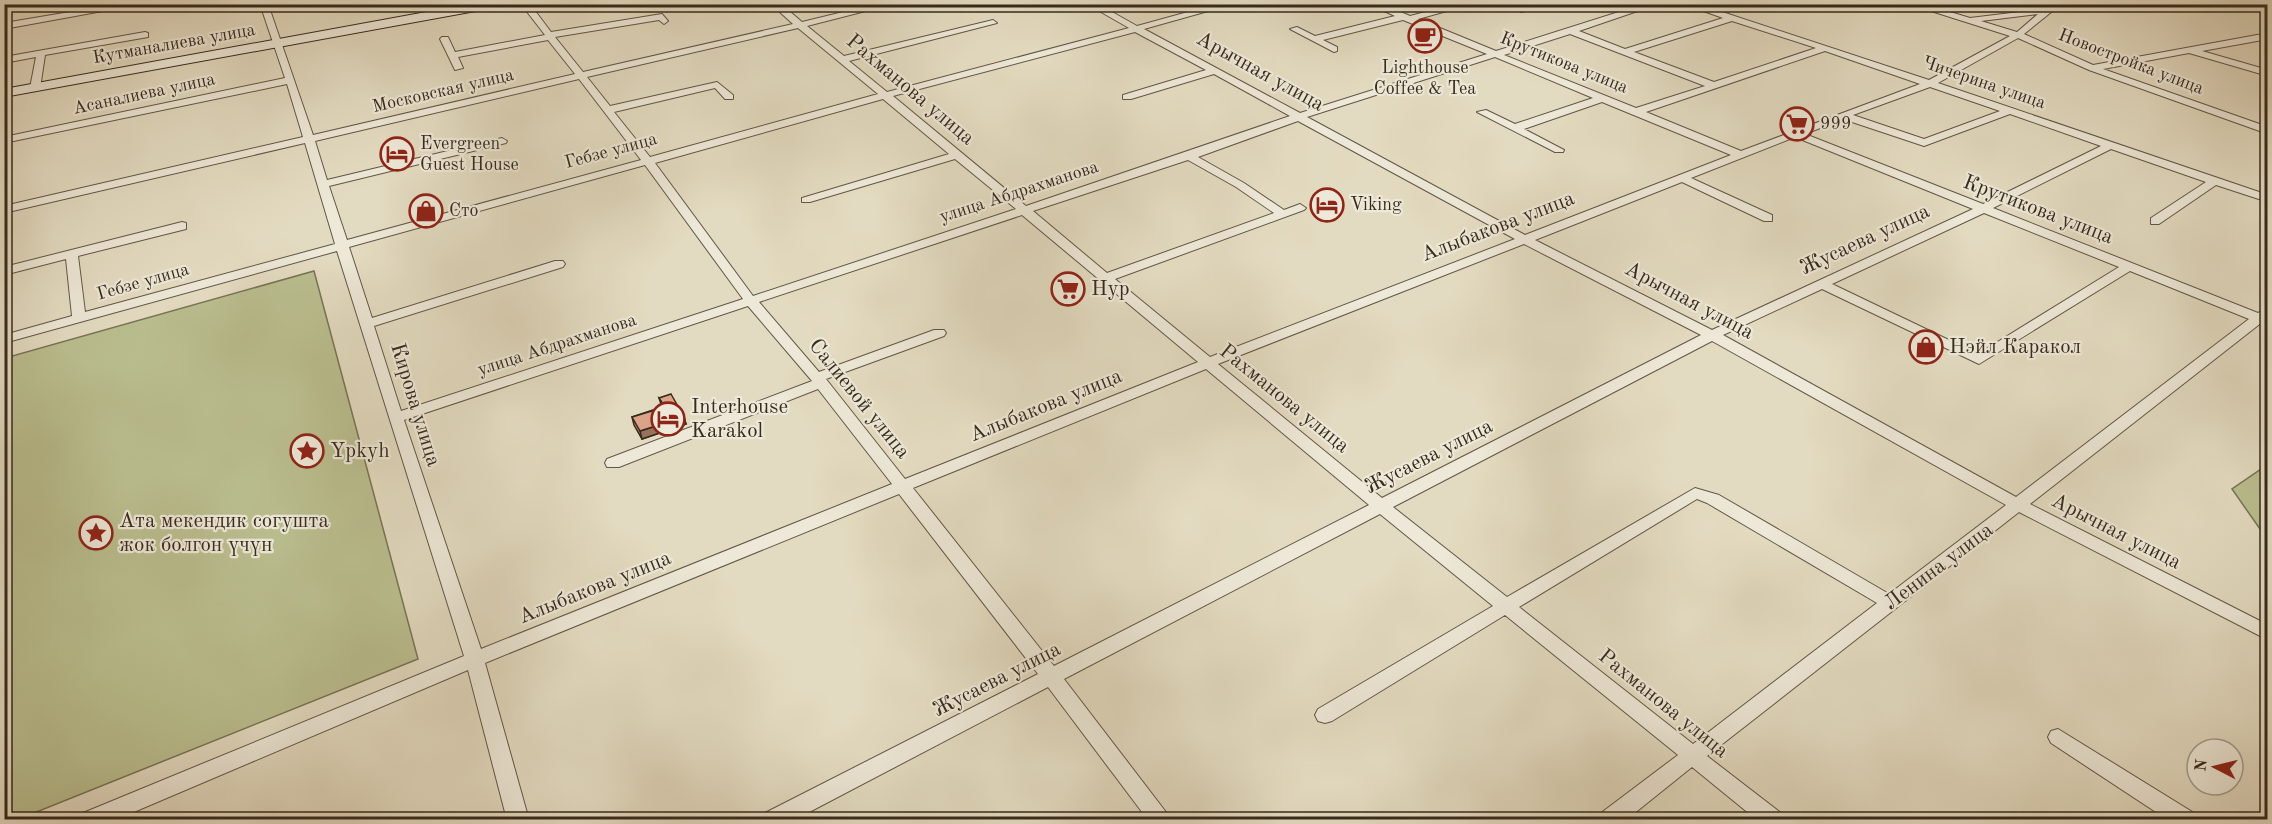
<svg xmlns="http://www.w3.org/2000/svg" width="2272" height="824" font-family="'Old Standard TT',serif">
<style>
.green{fill:#babe8f;stroke:#787456;stroke-width:1.5}
.lines{fill:none;stroke-linecap:round;stroke-linejoin:round}
.street-casing{stroke:#625646;stroke-width:2}
.secondary-casing{stroke:#372a1d;stroke-width:2}
.street{fill:#ede8d7;fill-rule:evenodd}
.secondary{fill:#ede8d7;fill-rule:evenodd}
.wall{fill:#bc8c74;stroke:#372a1d;stroke-width:1.5}
.shaded-wall{fill:#99725e;stroke:#372a1d;stroke-width:1.5}
.building{fill:#dba387;stroke:#372a1d;stroke-width:1.5}
.labels{text-anchor:middle;dominant-baseline:central;stroke-width:4.5;stroke-linejoin:round;paint-order:stroke}
.far-street-label{font-size:18px;fill:#372a1d;stroke:#ede8d7}
.far-poi-label{font-size:18px;fill:#372a1d;stroke:#ede8d7;text-anchor:start}
.street-label{font-size:21px;fill:#372a1d;stroke:#ede8d7}
.poi-label{font-size:21px;fill:#372a1d;stroke:#ede8d7;text-anchor:start}
</style>
<rect width="100%" height="100%" fill="#e3dbc1"/>
<filter id="stains"><feTurbulence type="fractalNoise" baseFrequency=".00333" numOctaves="4"/><feColorMatrix values="0 0 0 0 .2 0 0 0 0 .09 0 0 0 0 .02 0 0 0 .5 -.17"/></filter>
<radialGradient id="worn" r=".72"><stop offset=".6" stop-color="#630" stop-opacity="0"/><stop offset="1" stop-color="#630" stop-opacity=".3"/></radialGradient>
<g class="green">
<path d="M 314,271 L 418,659 L 19,819 L 5,819 L 5,358 Z"/>
<path d="M 2267,465 L 2267,539 L 2232,489 Z"/>
</g>
<g class="lines">
<defs>
<g id="street">
<path d="M 118,4 L 141,4 L 4,29 L 4,23 Z"/>
<path d="M 260,4 L 268,4 L 313,135 L 575,74 L 548,40 L 458,57 L 463,68 L 455,70 L 440,39 L 442,37 L 448,37 L 455,52 L 545,35 L 521,4 L 530,4 L 551,32 L 662,14 L 668,21 L 664,24 L 659,20 L 555,37 L 583,72 L 793,24 L 771,4 L 781,4 L 802,22 L 876,4 L 893,4 L 807,26 L 844,56 L 993,20 L 997,23 L 849,61 L 887,92 L 1129,28 L 1087,4 L 1098,4 L 1137,26 L 1217,4 L 1233,4 L 1144,29 L 1300,113 L 1487,54 L 1403,20 L 1323,40 L 1337,47 L 1337,51 L 1334,52 L 1290,29 L 1297,27 L 1315,36 L 1395,16 L 1369,4 L 1382,4 L 1410,16 L 1456,4 L 1472,4 L 1418,19 L 1496,51 L 1644,4 L 1658,4 L 1579,31 L 1625,49 L 1723,18 L 1684,4 L 1698,4 L 1929,80 L 2010,36 L 1909,4 L 1924,4 L 1970,18 L 2045,9 L 2050,4 L 2115,4 L 2111,7 L 2060,5 L 2024,34 L 2093,65 L 2268,33 L 2268,39 L 2202,51 L 2268,70 L 2268,76 L 2189,53 L 2103,69 L 2268,127 L 2268,134 L 2089,70 L 2018,38 L 1938,83 L 2268,195 L 2268,202 L 2216,185 L 2159,224 L 2151,224 L 2151,218 L 2206,182 L 2111,149 L 1993,208 L 2258,313 L 2268,307 L 2268,325 L 2261,323 L 2030,504 L 2268,625 L 2268,640 L 2019,512 L 1707,756 L 1781,813 L 1784,820 L 1757,820 L 1692,767 L 1626,820 L 1598,820 L 1601,813 L 1678,755 L 1505,615 L 1332,721 L 1325,723 L 1318,721 L 1315,715 L 1318,709 L 1493,606 L 1380,514 L 1064,679 L 1172,820 L 1148,820 L 1048,687 L 794,820 L 762,820 L 765,813 L 1038,674 L 899,494 L 485,663 L 529,820 L 507,820 L 468,670 L 115,820 L 80,820 L 83,813 L 464,656 L 337,251 L 4,343 L 4,335 L 72,316 L 66,259 L 4,275 L 4,267 L 182,222 L 186,223 L 186,229 L 78,256 L 85,312 L 335,244 L 305,143 L 4,213 L 4,206 L 303,137 L 287,84 L 4,143 L 4,137 L 285,78 ZM 2038,14 L 2017,32 L 1981,21 ZM 1732,21 L 1816,48 L 1714,82 L 1634,52 ZM 798,28 L 878,94 L 650,157 L 614,112 L 715,88 L 725,99 L 733,99 L 733,95 L 717,82 L 610,106 L 587,77 ZM 1135,32 L 1206,70 L 1123,95 L 1123,99 L 1131,99 L 1214,74 L 1290,116 L 1026,206 L 893,96 ZM 1570,34 L 1705,86 L 1636,108 L 1504,55 ZM 1825,51 L 1920,84 L 1741,151 L 1646,112 ZM 1495,57 L 1593,98 L 1515,124 L 1486,110 L 1477,112 L 1555,152 L 1563,152 L 1564,150 L 1524,129 L 1602,102 L 1731,155 L 1525,235 L 1307,117 ZM 579,79 L 641,160 L 347,240 L 329,186 L 506,143 L 507,141 L 502,138 L 327,180 L 315,141 ZM 1930,87 L 2000,111 L 1924,139 L 1853,115 ZM 883,99 L 949,154 L 802,198 L 802,202 L 810,202 L 955,159 L 1016,209 L 753,296 L 655,163 ZM 2010,114 L 2101,146 L 1983,204 L 1805,134 L 1843,119 L 1924,146 ZM 1298,121 L 1515,239 L 1210,357 L 1115,279 L 1304,210 L 1306,208 L 1300,204 L 1284,210 L 1244,183 L 1198,157 ZM 1795,137 L 1973,209 L 1712,330 L 1535,240 L 1682,182 L 1764,221 L 1772,221 L 1772,215 L 1691,178 ZM 1188,160 L 1236,187 L 1274,213 L 1107,273 L 1033,211 ZM 645,165 L 743,299 L 401,411 L 374,326 L 563,267 L 565,264 L 563,261 L 555,261 L 372,318 L 349,247 ZM 1984,213 L 2119,267 L 1978,354 L 1832,284 ZM 1022,215 L 1198,362 L 905,479 L 826,379 L 944,336 L 946,333 L 944,330 L 934,330 L 819,372 L 759,302 ZM 1524,244 L 1701,335 L 1382,498 L 1218,364 ZM 2130,271 L 2249,319 L 2016,497 L 1723,335 L 1822,289 L 1979,364 ZM 748,306 L 812,381 L 607,459 L 605,463 L 607,467 L 619,467 L 818,389 L 892,484 L 481,649 L 404,420 ZM 1712,341 L 2006,505 L 1889,594 L 1719,495 L 1695,488 L 1507,597 L 1393,507 ZM 1206,369 L 1369,505 L 1054,666 L 913,488 ZM 1697,499 L 1707,503 L 1877,603 L 1693,744 L 1519,607 Z"/>
<path d="M 1507,4 L 1519,4 L 1528,10 L 1521,12 Z"/>
<path d="M 145,32 L 148,33 L 148,37 L 45,55 L 40,88 L 35,91 L 30,88 L 36,57 L 4,63 L 4,57 Z"/>
<path d="M 2058,729 L 2194,813 L 2197,820 L 2168,820 L 2051,743 L 2048,737 L 2051,731 Z"/>
</g>
<path id="secondary" d="M 470,4 L 498,4 L 492,8 L 4,97 L 4,89 Z"/>
</defs>
<use href="#street" class="street-casing"/>
<use href="#secondary" class="secondary-casing"/>
<use href="#street" class="street"/>
<use href="#secondary" class="secondary"/>
</g>
<path class="wall" d="M 659,398 L 684,417 L 686,424 L 642,439 L 634,425 L 632,417 L 662,407 Z"/>
<path class="shaded-wall" d="M 684,417 L 686,424 L 642,439 L 640,431 Z"/>
<path class="building" d="M 671,394 L 684,417 L 640,431 L 632,417 L 665,407 L 659,398 Z"/>
<defs>
<symbol id="cafe-ring" viewBox="-11 -11 22 22"><circle r="9.5" fill="#ede8d7" stroke="#8f2418" stroke-width="1.5"/><path d="M-5.5-4.5H6V0H3Q3 3.5 0 3.5H-2.5Q-5.5 3.5-5.5 0ZM3-3.2v2h1.7v-2ZM-6 4.5H4V6H-6Z" fill="#8f2418"/></symbol>
<symbol id="supermarket-ring" viewBox="-11 -11 22 22"><circle r="9.5" fill="#ede8d7" stroke="#8f2418" stroke-width="1.5"/><path d="M-6-5.5h2.5l.6 2H6L4.5 2H-2.5L-4.4-4H-6ZM-1.5 3.2a1.3 1.3 0 1 0 .1 0ZM3 3.2a1.3 1.3 0 1 0 .1 0Z" fill="#8f2418"/></symbol>
<symbol id="hotel-ring" viewBox="-11 -11 22 22"><circle r="9.5" fill="#ede8d7" stroke="#8f2418" stroke-width="1.5"/><path d="M-6-4.5h1.5V1H6V5H4.5V3h-9V5H-6ZM-4 0a1.8 1.8 0 1 1 3.6 0ZM.5 0V-2.5h3Q6-2.5 6 0Z" fill="#8f2418"/></symbol>
<symbol id="shop-ring" viewBox="-11 -11 22 22"><circle r="9.5" fill="#ede8d7" stroke="#8f2418" stroke-width="1.5"/><path d="M-5-2.5h2.3a2.7 3.5 0 0 1 5.4 0H5L5.5 6h-11ZM-1.5-2.5h3a1.5 2.3 0 0 0-3 0Z" fill="#8f2418"/></symbol>
<symbol id="sight-ring" viewBox="-11 -11 22 22"><circle r="9.5" fill="#ede8d7" stroke="#8f2418" stroke-width="1.5"/><path d="M0-6L1.8-2.2L6-1.7L2.9 1.2L3.7 5.4L0 3.3L-3.7 5.4L-2.9 1.2L-6-1.7L-1.8-2.2Z" fill="#8f2418"/></symbol>
</defs>
<g fill-rule="evenodd">
<use href="#cafe-ring" x="1406" y="17" width="38" height="38"/>
<use href="#supermarket-ring" x="1778" y="105" width="38" height="38"/>
<use href="#hotel-ring" x="378" y="135" width="38" height="38"/>
<use href="#hotel-ring" x="1308" y="186" width="38" height="38"/>
<use href="#shop-ring" x="407" y="192" width="38" height="38"/>
<use href="#supermarket-ring" x="1049" y="270" width="38" height="38"/>
<use href="#shop-ring" x="1907" y="328" width="38" height="38"/>
<use href="#hotel-ring" x="649" y="400" width="38" height="38"/>
<use href="#sight-ring" x="288" y="432" width="38" height="38"/>
<use href="#sight-ring" x="77" y="514" width="38" height="38"/>
</g>
<g class="labels">
<g class="far-street-label">
<text transform="translate(174 44) rotate(-10)">Кутманалиева улица</text>
<text transform="translate(2131 62) rotate(21)">Новостройка улица</text>
<text transform="translate(1564 63) rotate(22)">Крутикова улица</text>
<text transform="translate(1984 83) rotate(19)">Чичерина улица</text>
<text transform="translate(443 91) rotate(-13)">Московская улица</text>
<text transform="translate(144 94) rotate(-12)">Асаналиева улица</text>
<text transform="translate(611 151) rotate(-15)">Гебзе улица</text>
<text transform="translate(1019 192) rotate(-18)">улица Абдрахманова</text>
<text transform="translate(143 282) rotate(-16)">Гебзе улица</text>
<text transform="translate(557 345) rotate(-18)">улица Абдрахманова</text>
</g>
<g class="far-poi-label">
<text x="1425" y="68" text-anchor="middle">Lighthouse<tspan x="1425" dy="21">Coffee &amp; Tea</tspan></text>
<text x="1820" y="124">999</text>
<text x="420" y="144">Evergreen<tspan x="420" dy="21">Guest House</tspan></text>
<text x="1350" y="205">Viking</text>
<text x="449" y="211">Сто</text>
</g>
<g class="street-label">
<text transform="translate(1260 72) rotate(29)">Арычная улица</text>
<text transform="translate(910 90) rotate(40)">Рахманова улица</text>
<text transform="translate(2038 210) rotate(21)">Крутикова улица</text>
<text transform="translate(1498 227) rotate(-21)">Алыбакова улица</text>
<text transform="translate(1865 240) rotate(-25)">Жусаева улица</text>
<text transform="translate(1689 301) rotate(28)">Арычная улица</text>
<text transform="translate(859 399) rotate(51)">Салиевой улица</text>
<text transform="translate(1284 399) rotate(39)">Рахманова улица</text>
<text transform="translate(415 405) rotate(73)">Кирова улица</text>
<text transform="translate(1046 406) rotate(-22)">Алыбакова улица</text>
<text transform="translate(1429 457) rotate(-27)">Жусаева улица</text>
<text transform="translate(2116 532) rotate(27)">Арычная улица</text>
<text transform="translate(1939 567) rotate(-37)">Ленина улица</text>
<text transform="translate(595 588) rotate(-22)">Алыбакова улица</text>
<text transform="translate(997 680) rotate(-27)">Жусаева улица</text>
<text transform="translate(1663 704) rotate(39)">Рахманова улица</text>
</g>
<g class="poi-label">
<text x="1091" y="289">Нур</text>
<text x="1949" y="347">Нэйл Каракол</text>
<text x="691" y="407">Interhouse<tspan x="691" dy="24">Karakol</tspan></text>
<text x="330" y="451">Ypkyh</text>
<text x="119" y="521">Ата мекендик согушта<tspan x="119" dy="24">жок болгон үчүн</tspan></text>
</g>
</g>
<rect width="2272" height="824" fill="none" stroke="#e3dbc1" stroke-width="24"/>
<rect x="6" y="6" width="2260" height="812" fill="none" stroke="#372a1d" stroke-width="3"/>
<rect x="12" y="12" width="2248" height="800" fill="none" stroke="#372a1d" stroke-width="1.5"/>
<g transform="translate(2215 767) rotate(277)"><circle r="28" fill="#ede8d7" stroke="#a49c8d" stroke-width="1.5"/>
<path d="M0-4.5L10 22L0 15L-10 22Z" fill="#8f2418"/>
<text y="-9" font-size="16" font-weight="bold" text-anchor="middle" fill="#372a1d">N</text>
</g>
<rect width="100%" height="100%" filter="url(#stains)"/>
<rect width="100%" height="100%" fill="url(#worn)"/>
</svg>
